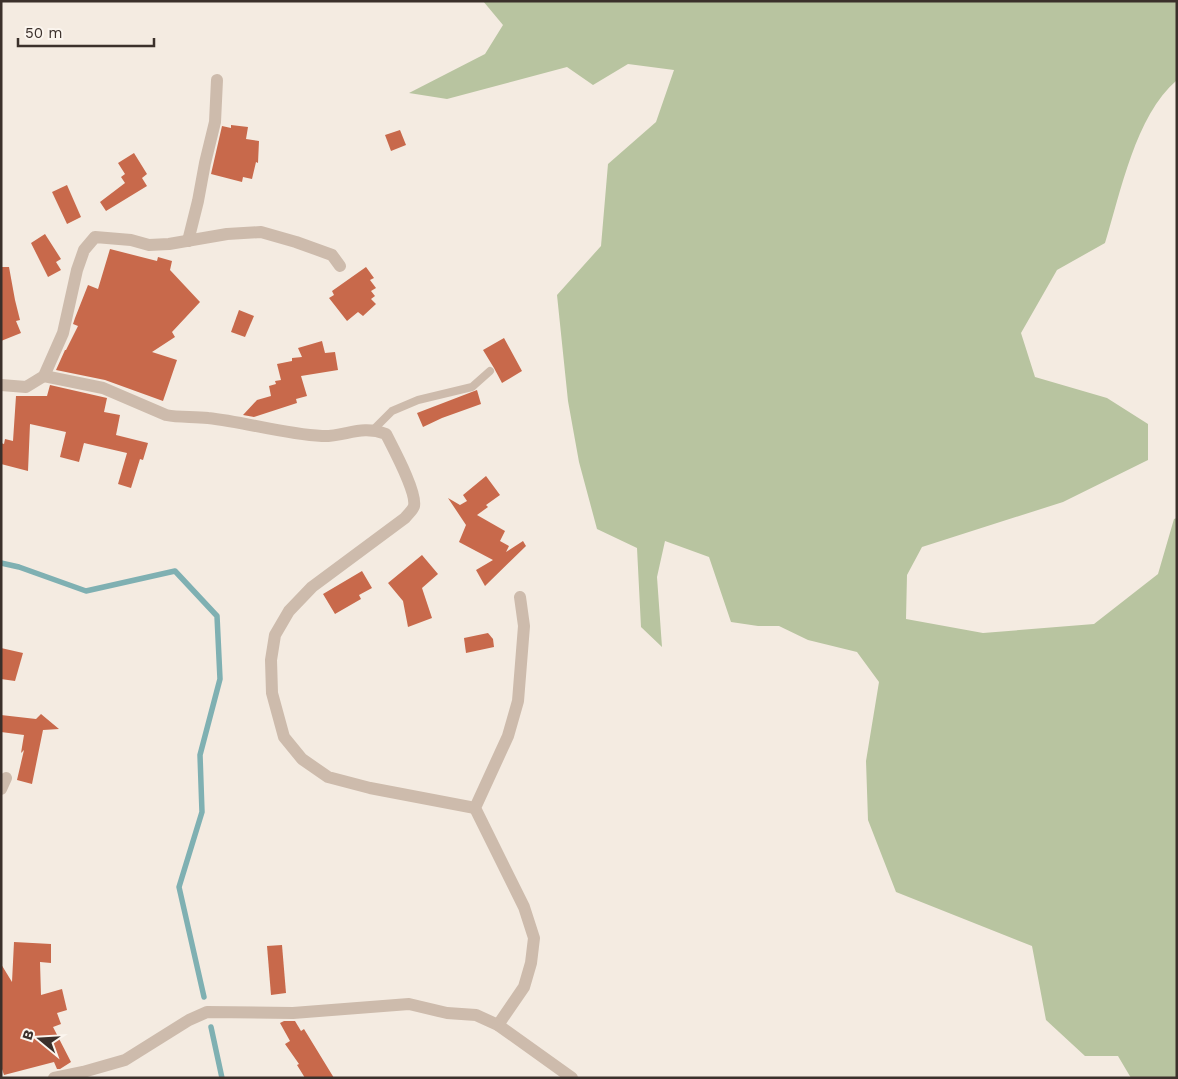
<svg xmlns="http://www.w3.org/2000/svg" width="1178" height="1079" font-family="'Work Sans',sans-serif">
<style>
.green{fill:#b8c4a0}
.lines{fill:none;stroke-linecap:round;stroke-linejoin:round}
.stream{stroke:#7fb0b2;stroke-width:5.5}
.building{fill:#c8694b}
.service{stroke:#cdbbac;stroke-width:8}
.minor{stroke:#cdbbac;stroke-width:12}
</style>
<rect width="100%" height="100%" fill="#f4ebe1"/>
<path class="green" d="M 483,1 L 1177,1 L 1177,80 C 1135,116 1121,192 1105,243 L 1057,270 L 1021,333 L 1035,377 L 1107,398 L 1148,424 L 1148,460 L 1063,502 L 922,547 L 907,575 L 906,619 L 983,633 L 1094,624 L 1158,574 L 1174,519 L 1177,518 L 1177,1078 L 1131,1078 L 1118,1056 L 1085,1056 L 1046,1020 L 1032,946 L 896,892 L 868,820 L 866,761 L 879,682 L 857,652 L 808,640 L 779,626 L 758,626 L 731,622 L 709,557 L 665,541 L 657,577 L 662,647 L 641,627 L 637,548 L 597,529 L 579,462 L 568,401 L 557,295 L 601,246 L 608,164 L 656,122 L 674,70 L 628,64 L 593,85 L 567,67 L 447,99 L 409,93 L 485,54 L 503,25 Z"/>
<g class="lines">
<g class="stream">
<path d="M 1,563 L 19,567 L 86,591 L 175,571 L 217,616 L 220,679 L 200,755 L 202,812 L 179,887 L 204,997"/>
<path d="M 211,1027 L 222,1078"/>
</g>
</g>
<g class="building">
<path d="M 231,125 L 248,127 L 246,139 L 259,141 L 258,163 L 256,162 L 252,179 L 243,177 L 242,182 L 211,174 L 222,126 L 231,128 Z"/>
<path d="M 400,130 L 406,145 L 391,151 L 385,135 Z"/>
<path d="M 134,153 L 147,174 L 142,178 L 147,186 L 106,211 L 100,202 L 125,183 L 121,177 L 125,174 L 118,163 Z"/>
<path d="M 67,185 L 81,217 L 67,224 L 52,192 Z"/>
<path d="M 45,234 L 61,259 L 56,262 L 61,270 L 48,277 L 31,243 Z"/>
<path d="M 110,249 L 157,261 L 158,257 L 172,261 L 170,270 L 200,302 L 172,332 L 175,337 L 152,352 L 177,360 L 163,401 L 105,380 L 56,370 L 65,350 L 66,350 L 78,326 L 73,324 L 75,318 L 88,285 L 98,289 Z"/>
<path d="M 1,267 L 9,267 L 15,300 L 20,320 L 16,321 L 21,333 L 1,341 Z"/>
<path d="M 366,267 L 374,278 L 370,280 L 376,288 L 371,291 L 375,296 L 371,299 L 376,304 L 363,316 L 358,312 L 347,321 L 329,298 L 334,295 L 332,291 Z"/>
<path d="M 239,310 L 254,316 L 245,337 L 231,332 Z"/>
<path d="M 504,338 L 522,371 L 502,383 L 494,368 L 483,350 Z"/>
<path d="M 322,341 L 325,353 L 335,352 L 338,370 L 301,376 L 307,396 L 296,399 L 297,403 L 254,417 L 243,415 L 257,400 L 271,396 L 269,386 L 276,384 L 275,381 L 281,380 L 277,364 L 292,361 L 292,358 L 302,357 L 298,348 Z"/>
<path d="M 50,385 L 107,398 L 104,412 L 120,415 L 116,435 L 148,443 L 143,460 L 140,459 L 131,488 L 118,484 L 127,453 L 84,443 L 79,462 L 60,457 L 66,432 L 30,424 L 28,471 L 1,464 L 1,443 L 4,444 L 5,439 L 13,441 L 16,396 L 47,396 Z"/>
<path d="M 477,390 L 481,404 L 442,418 L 423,427 L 417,413 Z"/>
<path d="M 486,476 L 500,495 L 486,505 L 488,507 L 477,515 L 505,531 L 500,541 L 509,546 L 506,552 L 523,541 L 526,546 L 485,586 L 476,570 L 493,560 L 459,542 L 466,525 L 448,498 L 460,505 L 467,501 L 463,495 Z"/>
<path d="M 422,555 L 438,574 L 422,588 L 432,618 L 408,627 L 403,601 L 388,583 Z"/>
<path d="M 362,571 L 372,588 L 359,595 L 361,599 L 335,614 L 323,594 Z"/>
<path d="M 488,633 L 493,639 L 494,647 L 466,653 L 464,638 Z"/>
<path d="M 1,648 L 23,653 L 15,681 L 1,679 Z"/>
<path d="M 41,714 L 59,729 L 43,730 L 32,784 L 17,780 L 24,750 L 21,753 L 24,735 L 1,732 L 1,715 L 36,719 Z"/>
<path d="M 14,942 L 51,944 L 51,963 L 40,962 L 41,995 L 62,989 L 67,1010 L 57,1013 L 61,1024 L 53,1027 L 71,1062 L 60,1069 L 57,1069 L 54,1062 L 4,1075 L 1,1066 L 1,964 L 12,982 Z"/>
<path d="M 282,945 L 286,993 L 271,995 L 267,946 Z"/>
<path d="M 284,1021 L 295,1021 L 301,1031 L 304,1029 L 334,1078 L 305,1078 L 297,1065 L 299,1064 L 285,1044 L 290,1041 L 280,1023 Z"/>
</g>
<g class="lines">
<path class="service" d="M 374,429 L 392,411 L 418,400 L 472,387 L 490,371"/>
<g class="minor">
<path d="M 188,241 L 198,201 L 205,163 L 215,122 L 217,80"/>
<path d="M 44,376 L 103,388 L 166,415 C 180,418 194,416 208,418 C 246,422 283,434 322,436 C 345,437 361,424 386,434 C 393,448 417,492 414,506 C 413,510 408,514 405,518 L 312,587 L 289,611 L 275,635 L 271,660 L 272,693 L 284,737 L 302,759 L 328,777 L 370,788 L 475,808"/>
<path d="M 1,385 L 26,387 L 44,376 L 63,333 L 77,270 L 84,250 L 95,237 L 131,240 L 149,245 L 169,244 L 227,234 L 261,232 L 296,242 L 332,255 L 340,266"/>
<path d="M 1,789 L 6,778"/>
<path d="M 498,1025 L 524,987 L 531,963 L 534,938 L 524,907 L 475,808 L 508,736 L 518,701 L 524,626 L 520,597"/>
<path d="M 54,1078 L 83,1072 L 125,1060 L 189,1020 L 207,1012 L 293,1013 L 409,1004 L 447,1013 L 476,1015 L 498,1025 L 572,1078"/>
</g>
</g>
<rect width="1178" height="1079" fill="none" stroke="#3b302b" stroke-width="5"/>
<g transform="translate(40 1039) rotate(288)" stroke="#fbf5ee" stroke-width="4" paint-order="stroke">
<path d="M0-4L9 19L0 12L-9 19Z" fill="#3b302b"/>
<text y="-8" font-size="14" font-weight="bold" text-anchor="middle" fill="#3b302b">B</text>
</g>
<path d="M18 38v8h136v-8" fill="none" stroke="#3b302b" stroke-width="2.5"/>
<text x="25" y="38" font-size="15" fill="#3b302b" stroke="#fbf5ee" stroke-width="4" paint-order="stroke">50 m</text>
</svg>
